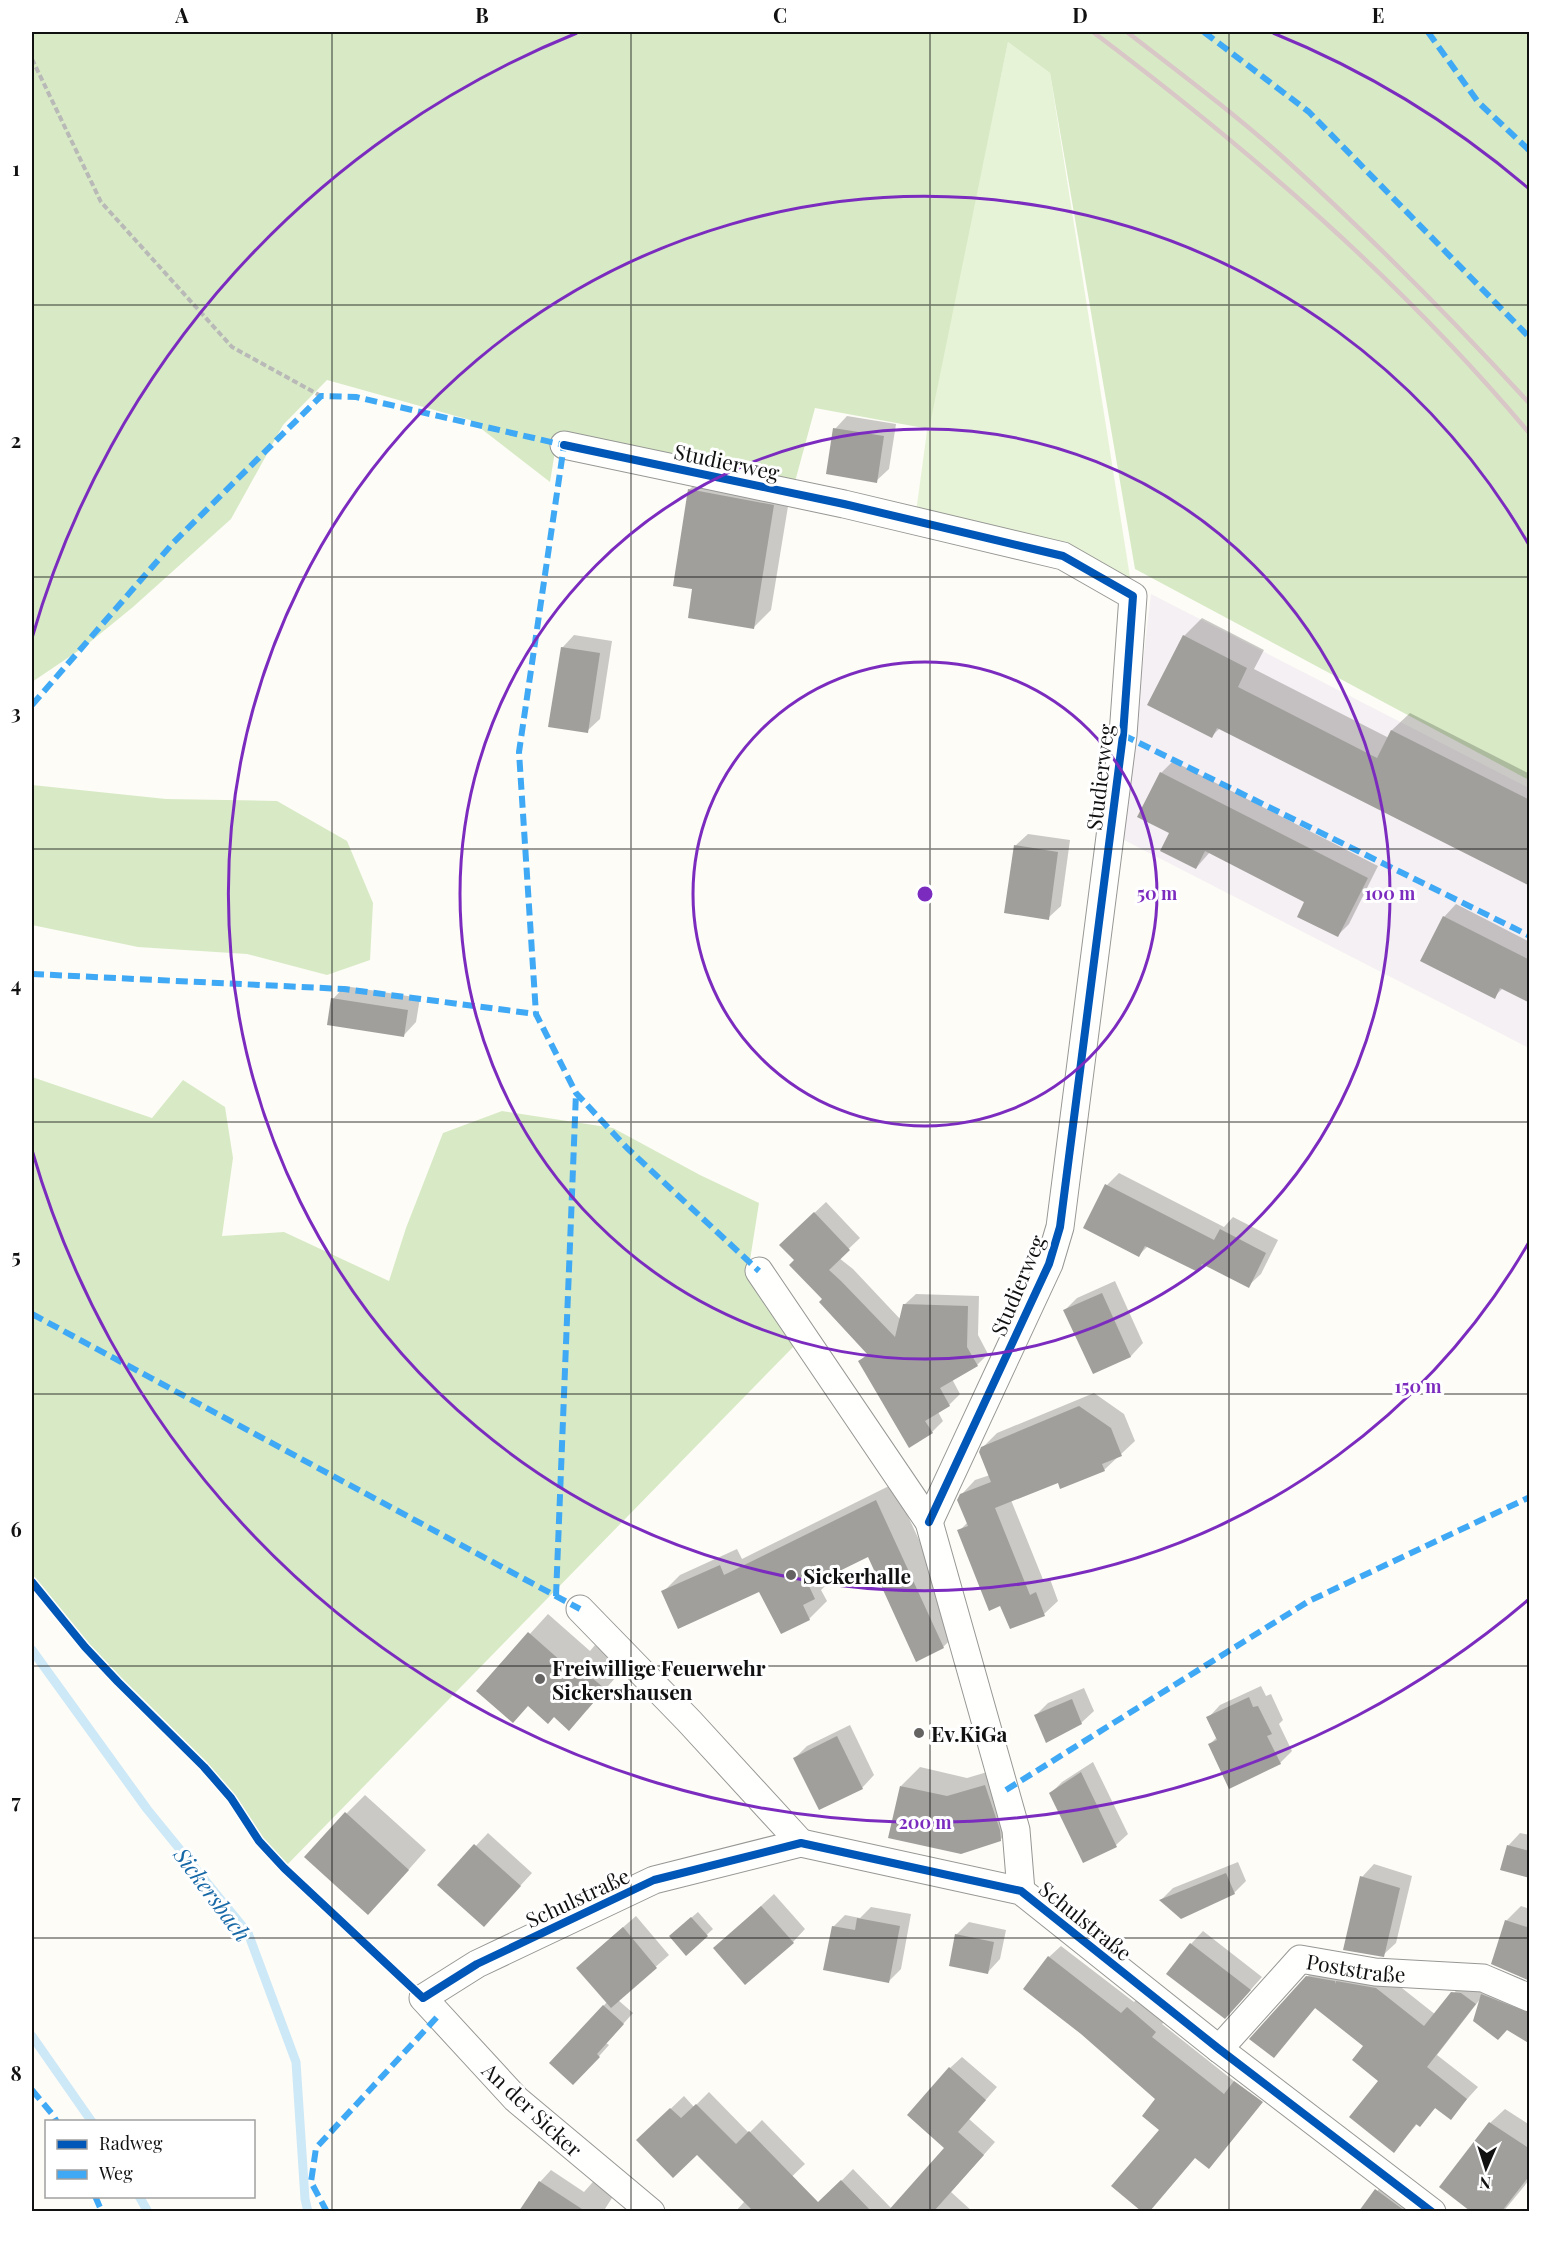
<svg xmlns="http://www.w3.org/2000/svg" width="1561" height="2243" font-family="'Playfair Display',serif">
<style>
.industrial{fill:#f5f0f3}
.green{fill:#e7f3d7}
.forest{fill:#d8eac5}
.shadow{fill:#0003}
.lines{fill:none;stroke-linecap:round;stroke-linejoin:round}
.stream{stroke:#cde8f7;stroke-width:9}
.building{fill:#a19f9c}
.minor-casing{stroke:#979795;stroke-width:29}
.path{stroke:#b9b9b8;stroke-width:4;stroke-dasharray:6 3;stroke-linecap:butt}
.minor{stroke:#fffffe;stroke-width:27}
.rail{stroke:#d9c6c7;stroke-width:4.5}
.quiet{stroke:#3fa9f5;stroke-width:6;stroke-dasharray:12 6;stroke-linecap:butt}
.cycleway-casing{stroke:#fff;stroke-width:11}
.cycleway{stroke:#0057b8;stroke-width:8}
.grid{fill:none;stroke:#111;stroke-width:1.5;stroke-opacity:0.55}
.ring{fill:none;stroke:#7b2cbf;stroke-width:3}
.poi-dot{fill:#646362;stroke:#fff;stroke-width:2}
.labels{text-anchor:middle;dominant-baseline:central;stroke-width:6;stroke-linejoin:round;paint-order:stroke}
.street-label{font-size:21px;fill:#111;stroke:#fff}
.poi-label{font-size:21px;font-weight:bold;fill:#111;stroke:#fff;text-anchor:start}
.water-label{font-size:22px;font-style:italic;fill:#1768a6;stroke:#fff}
.centre{fill:#7b2cbf;stroke:#fff;stroke-width:3}
.ring-label{font-size:18px;text-anchor:middle;font-weight:bold;fill:#7b2cbf;stroke:#fff;stroke-width:6;stroke-linejoin:round;paint-order:stroke}
.neatline{fill:none;stroke:#111;stroke-width:2}
.grid-label{font-size:20px;text-anchor:middle;font-weight:bold;fill:#111}
</style>
<rect width="100%" height="100%" fill="#fdfcf7"/>
<path class="industrial" d="M 1151,594 L 1529,788 L 1529,1048 L 1122,839 Z"/>
<path class="green" d="M 1008,42 L 1050,73 L 1133,596 L 1063,556 L 914,527 L 927,431 Z"/>
<g class="forest">
<path d="M 32,32 L 1529,32 L 1529,780 L 1135,569 L 1050,73 L 1008,42 L 929,429 L 815,408 L 793,489 L 557,439 L 550,482 L 470,420 L 327,380 L 283,425 L 231,519 L 133,607 L 84,647 L 32,682 Z"/>
<path d="M 32,785 L 166,799 L 277,801 L 347,841 L 373,903 L 370,960 L 327,975 L 247,954 L 138,947 L 32,925 Z"/>
<path d="M 32,1077 L 152,1118 L 183,1080 L 225,1107 L 233,1158 L 222,1236 L 284,1232 L 389,1281 L 406,1228 L 443,1133 L 502,1111 L 613,1128 L 700,1175 L 759,1203 L 750,1260 L 798,1342 L 284,1868 L 243,1815 L 85,1647 L 32,1579 Z"/>
</g>
<g class="shadow">
<path d="M 847,416 L 896,424 L 889,469 L 876,481 L 835,429 Z"/>
<path d="M 707,472 L 791,488 L 771,610 L 754,627 L 694,588 L 689,490 Z"/>
<path d="M 1202,618 L 1264,650 L 1254,669 L 1389,738 L 1392,730 L 1410,713 L 1530,774 L 1530,884 L 1220,728 L 1212,736 L 1184,636 Z"/>
<path d="M 574,635 L 612,641 L 600,719 L 587,731 L 562,648 Z"/>
<path d="M 1173,761 L 1378,866 L 1349,924 L 1337,936 L 1307,902 L 1210,852 L 1196,868 L 1171,833 L 1161,773 Z"/>
<path d="M 1028,834 L 1070,840 L 1061,906 L 1048,918 L 1015,846 Z"/>
<path d="M 1456,904 L 1530,942 L 1530,1002 L 1503,988 L 1494,997 L 1444,917 Z"/>
<path d="M 345,986 L 420,998 L 416,1022 L 404,1035 L 333,999 Z"/>
<path d="M 1119,1173 L 1224,1227 L 1233,1217 L 1278,1240 L 1261,1274 L 1248,1286 L 1204,1264 L 1197,1270 L 1148,1246 L 1139,1255 L 1107,1185 Z"/>
<path d="M 826,1202 L 860,1238 L 839,1258 L 853,1269 L 901,1320 L 904,1305 L 916,1294 L 979,1296 L 978,1335 L 988,1354 L 977,1365 L 952,1379 L 960,1394 L 949,1405 L 938,1412 L 943,1421 L 932,1432 L 860,1361 L 868,1353 L 824,1299 L 795,1260 L 792,1234 Z"/>
<path d="M 1115,1281 L 1143,1343 L 1131,1356 L 1093,1372 L 1065,1310 L 1077,1298 Z"/>
<path d="M 1094,1393 L 1124,1414 L 1135,1441 L 1104,1470 L 1059,1481 L 1011,1500 L 1044,1582 L 1050,1579 L 1058,1601 L 1044,1614 L 1001,1604 L 959,1531 L 968,1522 L 961,1495 L 975,1480 L 990,1475 L 983,1447 L 997,1433 Z"/>
<path d="M 893,1484 L 961,1630 L 943,1647 L 868,1555 L 829,1576 L 831,1580 L 821,1590 L 827,1601 L 809,1619 L 760,1590 L 663,1592 L 680,1575 L 737,1549 L 742,1559 Z"/>
<path d="M 548,1614 L 590,1651 L 595,1645 L 623,1669 L 587,1710 L 528,1705 L 478,1691 Z"/>
<path d="M 1261,1686 L 1266,1696 L 1271,1694 L 1283,1720 L 1279,1724 L 1292,1751 L 1280,1763 L 1210,1744 L 1217,1737 L 1208,1718 L 1220,1705 Z"/>
<path d="M 1084,1688 L 1094,1711 L 1081,1723 L 1036,1715 L 1048,1703 Z"/>
<path d="M 850,1725 L 874,1775 L 862,1788 L 794,1759 L 807,1746 Z"/>
<path d="M 1093,1762 L 1128,1834 L 1116,1845 L 1083,1861 L 1051,1793 L 1062,1782 Z"/>
<path d="M 920,1767 L 967,1778 L 1004,1767 L 1019,1821 L 1000,1840 L 901,1786 Z"/>
<path d="M 365,1795 L 426,1850 L 387,1894 L 346,1814 Z"/>
<path d="M 488,1833 L 532,1873 L 496,1912 L 439,1885 Z"/>
<path d="M 1520,1833 L 1530,1835 L 1530,1876 L 1508,1846 Z"/>
<path d="M 1238,1862 L 1246,1881 L 1234,1893 L 1161,1900 L 1173,1888 Z"/>
<path d="M 1374,1864 L 1412,1876 L 1396,1943 L 1383,1955 L 1362,1877 Z"/>
<path d="M 774,1894 L 805,1929 L 793,1942 L 715,1948 Z"/>
<path d="M 1521,1906 L 1530,1909 L 1530,1979 L 1506,1921 Z"/>
<path d="M 871,1907 L 911,1914 L 901,1969 L 889,1981 L 833,1927 L 845,1915 L 860,1918 Z"/>
<path d="M 698,1912 L 713,1929 L 686,1954 L 677,1930 Z"/>
<path d="M 636,1916 L 669,1955 L 618,2000 L 633,2013 L 606,2043 L 609,2045 L 584,2073 L 552,2063 L 607,2002 L 590,1956 Z"/>
<path d="M 969,1922 L 1006,1930 L 1000,1959 L 988,1972 L 956,1935 Z"/>
<path d="M 1203,1931 L 1262,1977 L 1237,2005 L 1191,1944 Z"/>
<path d="M 1061,1946 L 1134,2002 L 1140,1996 L 1167,2019 L 1162,2024 L 1249,2093 L 1148,2212 L 1143,2212 L 1113,2186 L 1161,2130 L 1157,2099 L 1049,1957 Z"/>
<path d="M 1319,1965 L 1388,1977 L 1436,2015 L 1464,1981 L 1530,1994 L 1530,2042 L 1481,1998 L 1437,2055 L 1478,2087 L 1450,2118 L 1436,2107 L 1420,2125 L 1417,2124 L 1394,2151 L 1380,2081 L 1365,2046 L 1316,2007 L 1273,2056 L 1307,1977 Z"/>
<path d="M 962,2057 L 997,2087 L 969,2119 L 995,2142 L 951,2192 L 973,2212 L 811,2212 L 853,2169 L 892,2209 L 946,2148 L 950,2068 Z"/>
<path d="M 709,2092 L 749,2133 L 762,2120 L 805,2164 L 760,2207 L 764,2212 L 735,2212 L 745,2201 L 697,2152 L 638,2140 L 684,2096 L 694,2107 Z"/>
<path d="M 1505,2109 L 1530,2125 L 1530,2179 L 1503,2212 L 1478,2212 L 1461,2199 L 1490,2123 Z"/>
<path d="M 551,2170 L 584,2192 L 600,2174 L 619,2187 L 603,2212 L 520,2212 L 540,2182 Z"/>
<path d="M 1388,2178 L 1415,2199 L 1406,2212 L 1360,2212 Z"/>
</g>
<g class="lines">
<g class="stream">
<path d="M 32,1650 L 147,1809 L 248,1933 L 296,2062 L 305,2199 L 308,2212"/>
<path d="M 32,2036 L 92,2122"/>
<path d="M 139,2196 L 148,2212"/>
</g>
</g>
<g class="building">
<path d="M 833,428 L 884,436 L 877,483 L 826,474 Z"/>
<path d="M 688,489 L 774,505 L 754,629 L 688,618 L 692,589 L 673,586 Z"/>
<path d="M 1183,635 L 1247,668 L 1238,687 L 1377,758 L 1391,730 L 1530,800 L 1530,886 L 1217,728 L 1212,738 L 1147,705 Z"/>
<path d="M 561,647 L 600,653 L 588,733 L 548,727 Z"/>
<path d="M 1160,772 L 1368,878 L 1338,937 L 1297,917 L 1304,902 L 1205,851 L 1196,869 L 1160,851 L 1169,833 L 1137,817 Z"/>
<path d="M 1014,845 L 1058,852 L 1049,920 L 1004,913 Z"/>
<path d="M 1443,916 L 1530,960 L 1530,1003 L 1500,988 L 1495,999 L 1420,961 Z"/>
<path d="M 331,998 L 408,1010 L 404,1037 L 327,1025 Z"/>
<path d="M 1105,1184 L 1214,1240 L 1220,1229 L 1266,1253 L 1249,1288 L 1202,1264 L 1198,1272 L 1145,1246 L 1139,1257 L 1083,1228 Z"/>
<path d="M 814,1212 L 850,1250 L 829,1270 L 841,1281 L 895,1337 L 903,1304 L 968,1306 L 967,1347 L 978,1366 L 940,1388 L 950,1406 L 925,1421 L 933,1433 L 909,1448 L 858,1361 L 868,1355 L 819,1302 L 822,1299 L 789,1265 L 794,1260 L 779,1245 Z"/>
<path d="M 1102,1293 L 1131,1357 L 1093,1374 L 1063,1310 Z"/>
<path d="M 1079,1406 L 1111,1428 L 1122,1456 L 1102,1464 L 1105,1471 L 1060,1489 L 1058,1483 L 995,1508 L 1030,1595 L 1036,1592 L 1045,1616 L 1010,1629 L 1000,1606 L 989,1611 L 957,1530 L 968,1526 L 957,1500 L 960,1494 L 991,1482 L 979,1452 L 981,1447 Z"/>
<path d="M 876,1500 L 944,1648 L 916,1662 L 868,1557 L 809,1586 L 815,1599 L 803,1605 L 810,1620 L 781,1634 L 759,1592 L 678,1629 L 661,1591 L 720,1565 L 724,1575 Z"/>
<path d="M 528,1632 L 570,1669 L 575,1663 L 605,1689 L 569,1731 L 554,1717 L 548,1724 L 528,1706 L 513,1723 L 476,1691 Z"/>
<path d="M 1249,1697 L 1253,1707 L 1258,1706 L 1272,1734 L 1267,1736 L 1281,1764 L 1229,1789 L 1208,1744 L 1217,1740 L 1206,1717 Z"/>
<path d="M 1072,1699 L 1082,1724 L 1046,1743 L 1034,1715 Z"/>
<path d="M 837,1736 L 863,1789 L 819,1810 L 793,1758 Z"/>
<path d="M 1081,1772 L 1117,1847 L 1083,1863 L 1049,1793 Z"/>
<path d="M 985,1785 L 1000,1830 L 1001,1841 L 961,1854 L 888,1838 L 900,1786 L 947,1796 Z"/>
<path d="M 345,1812 L 409,1870 L 368,1915 L 304,1857 Z"/>
<path d="M 474,1844 L 521,1886 L 484,1927 L 437,1885 Z"/>
<path d="M 1507,1845 L 1530,1851 L 1530,1878 L 1500,1870 Z"/>
<path d="M 1226,1873 L 1235,1894 L 1181,1919 L 1159,1900 Z"/>
<path d="M 1360,1876 L 1400,1888 L 1384,1957 L 1343,1950 Z"/>
<path d="M 761,1906 L 794,1943 L 745,1985 L 713,1948 Z"/>
<path d="M 691,1917 L 708,1936 L 686,1956 L 669,1936 Z"/>
<path d="M 857,1918 L 900,1926 L 889,1983 L 823,1970 L 832,1926 L 855,1930 Z"/>
<path d="M 1505,1920 L 1530,1928 L 1530,1981 L 1491,1964 Z"/>
<path d="M 623,1927 L 657,1968 L 611,2008 L 576,1968 Z"/>
<path d="M 955,1934 L 994,1942 L 988,1974 L 949,1966 Z"/>
<path d="M 1190,1943 L 1251,1990 L 1225,2019 L 1166,1974 Z"/>
<path d="M 1048,1956 L 1121,2013 L 1127,2007 L 1156,2032 L 1152,2037 L 1224,2094 L 1234,2081 L 1263,2102 L 1209,2169 L 1195,2158 L 1150,2211 L 1141,2211 L 1111,2186 L 1159,2130 L 1142,2116 L 1155,2099 L 1081,2034 L 1023,1989 Z"/>
<path d="M 1306,1976 L 1335,1981 L 1335,1984 L 1336,1981 L 1376,1988 L 1424,2026 L 1451,1992 L 1461,1993 L 1476,2004 L 1427,2067 L 1467,2099 L 1451,2120 L 1435,2108 L 1420,2127 L 1416,2124 L 1394,2153 L 1349,2117 L 1378,2081 L 1352,2060 L 1363,2046 L 1315,2008 L 1274,2058 L 1249,2039 Z"/>
<path d="M 1481,1994 L 1530,2013 L 1530,2044 L 1507,2030 L 1498,2040 L 1473,2021 Z"/>
<path d="M 603,2005 L 624,2024 L 597,2054 L 600,2057 L 573,2085 L 549,2063 Z"/>
<path d="M 949,2067 L 986,2100 L 958,2132 L 984,2155 L 934,2211 L 888,2211 L 944,2148 L 907,2115 Z"/>
<path d="M 696,2104 L 736,2144 L 749,2131 L 818,2202 L 841,2180 L 871,2211 L 753,2211 L 697,2155 L 673,2178 L 636,2140 L 670,2108 L 681,2118 Z"/>
<path d="M 1489,2122 L 1530,2149 L 1530,2175 L 1502,2211 L 1470,2211 L 1439,2187 Z"/>
<path d="M 539,2181 L 585,2211 L 519,2211 Z"/>
<path d="M 1375,2189 L 1405,2211 L 1359,2211 Z"/>
</g>
<g class="lines">
<defs>
<g id="minor">
<path d="M 564,445 L 844,504 L 1063,556 L 1133,596 L 1123,735 L 1060,1227 L 1049,1264 L 929,1522"/>
<path d="M 759,1271 L 929,1522 L 1016,1830 L 1021,1891"/>
<path d="M 580,1609 L 689,1721 L 801,1843"/>
<path id="s1" d="M 1219,2049 L 1300,1959 L 1375,1972 L 1483,1978 L 1530,1998"/>
<path d="M 651,2212 L 516,2099 L 423,1998 L 477,1964 L 654,1880 L 801,1843 L 1021,1891 L 1219,2049 L 1432,2212"/>
</g>
</defs>
<use href="#minor" class="minor-casing"/>
<path class="path" d="M 32,59 L 101,202 L 232,347 L 321,396"/>
<use href="#minor" class="minor"/>
<g class="rail">
<path d="M 1093,32 C 1251,151 1402,281 1530,434"/>
<path d="M 1127,32 C 1180,73 1235,114 1286,160 C 1371,237 1452,319 1530,404"/>
</g>
<g class="quiet">
<path d="M 1204,32 L 1309,112 L 1530,338"/>
<path d="M 1428,32 L 1478,102 L 1530,151"/>
<path d="M 32,705 L 173,543 L 321,396 L 356,397 L 564,445 L 519,752 L 536,1014 L 576,1093 L 627,1148 L 759,1271"/>
<path d="M 1123,735 L 1530,936"/>
<path d="M 32,974 L 344,989 L 536,1014"/>
<path d="M 32,1314 L 580,1609"/>
<path d="M 556,1596 L 576,1093"/>
<path d="M 1006,1790 L 1309,1601 L 1530,1497"/>
<path d="M 32,2090 L 53,2115 L 57,2122"/>
<path d="M 95,2196 L 102,2212"/>
<path d="M 327,2212 L 311,2182 L 316,2148 L 439,2015"/>
</g>
<defs>
<g id="cycleway">
<path d="M 564,445 L 844,504 L 1063,556 L 1133,596 L 1123,735 L 1060,1227 L 1049,1264 L 929,1522"/>
<path d="M 32,1582 L 85,1647 L 118,1682 L 204,1767 L 231,1798 L 259,1841 L 284,1868 L 423,1998 L 477,1964 L 654,1880 L 801,1843 L 1021,1891 L 1219,2049 L 1432,2212"/>
</g>
</defs>
<use href="#cycleway" class="cycleway-casing"/>
<use href="#cycleway" class="cycleway"/>
</g>
<path class="grid" d="M 332,32 L 332,2212M 631,32 L 631,2212M 930,32 L 930,2212M 1229,32 L 1229,2212M 32,305 L 1530,305M 32,577 L 1530,577M 32,849 L 1530,849M 32,1122 L 1530,1122M 32,1394 L 1530,1394M 32,1666 L 1530,1666M 32,1938 L 1530,1938"/>
<g class="ring">
<circle cx="925" cy="894" r="232"/>
<circle cx="925" cy="894" r="465"/>
<path d="M1529 1242A697 697 0 1 1 1529 545"/>
<path d="M1528 1600A929 929 0 0 1 32 1150M32 638A929 929 0 0 1 577 33M1273 33A929 929 0 0 1 1528 188"/>
</g>
<g class="poi-dot">
<circle cx="791" cy="1575" r="6"/>
<circle cx="540" cy="1679" r="6"/>
<circle cx="919" cy="1733" r="6"/>
</g>
<g class="labels">
<g class="street-label">
<text transform="translate(727 461) rotate(12)">Studierweg</text>
<text transform="translate(1099 777) rotate(-83)">Studierweg</text>
<text transform="translate(1017 1285) rotate(-67)">Studierweg</text>
<text transform="translate(577 1897) rotate(-25)">Schulstraße</text>
<text transform="translate(1086 1920) rotate(39)">Schulstraße</text>
<text stroke="none"><textPath href="#s1" startOffset="178">Poststraße</textPath></text>
<text transform="translate(533 2109) rotate(43)">An der Sicker</text>
</g>
<g class="poi-label">
<text x="803" y="1575">Sickerhalle</text>
<text x="552" y="1667">Freiwillige Feuerwehr<tspan x="552" dy="24">Sickershausen</tspan></text>
<text x="931" y="1733">Ev.KiGa</text>
</g>
<g class="water-label">
<text transform="translate(213 1894) rotate(53)">Sickersbach</text>
</g>
</g>
<circle cx="925" cy="894" r="9" class="centre"/>
<g class="ring-label">
<text x="1157" y="900">50 m</text>
<text x="1390" y="900">100 m</text>
<text x="1418" y="1393">150 m</text>
<text x="925" y="1829">200 m</text>
</g>
<rect width="1561" height="2243" fill="none" stroke="#ffffff" stroke-width="66"/>
<rect x="45" y="2120" width="210" height="78" fill="#ffffff" stroke="#a0a0a0" stroke-width="1.5"/>
<rect x="57" y="2140" width="30" height="9" fill="#0057b8" stroke="#a0a0a0" stroke-width="1.5"/>
<text x="99" y="2150" font-size="18" fill="#111111">Radweg</text>
<rect x="57" y="2170" width="30" height="9" fill="#3fa9f5" stroke="#a0a0a0" stroke-width="1.5"/>
<text x="99" y="2180" font-size="18" fill="#111111">Weg</text>
<g transform="translate(1486 2168) rotate(183)" stroke="#ffffff" stroke-width="4.5" paint-order="stroke">
<path d="M0-4.5L10 22L0 15L-10 22Z" fill="#111111"/>
<text y="-9" font-size="16" font-weight="bold" text-anchor="middle" fill="#111111">N</text>
</g>
<rect x="33" y="33" width="1495" height="2177" class="neatline"/>
<g class="grid-label">
<text x="182" y="23">A</text>
<text x="482" y="23">B</text>
<text x="780" y="23">C</text>
<text x="1080" y="23">D</text>
<text x="1378" y="23">E</text>
<text x="16" y="176">1</text>
<text x="16" y="448">2</text>
<text x="16" y="720">3</text>
<text x="16" y="992">4</text>
<text x="16" y="1264">5</text>
<text x="16" y="1537">6</text>
<text x="16" y="1809">7</text>
<text x="16" y="2081">8</text>
</g>
</svg>
